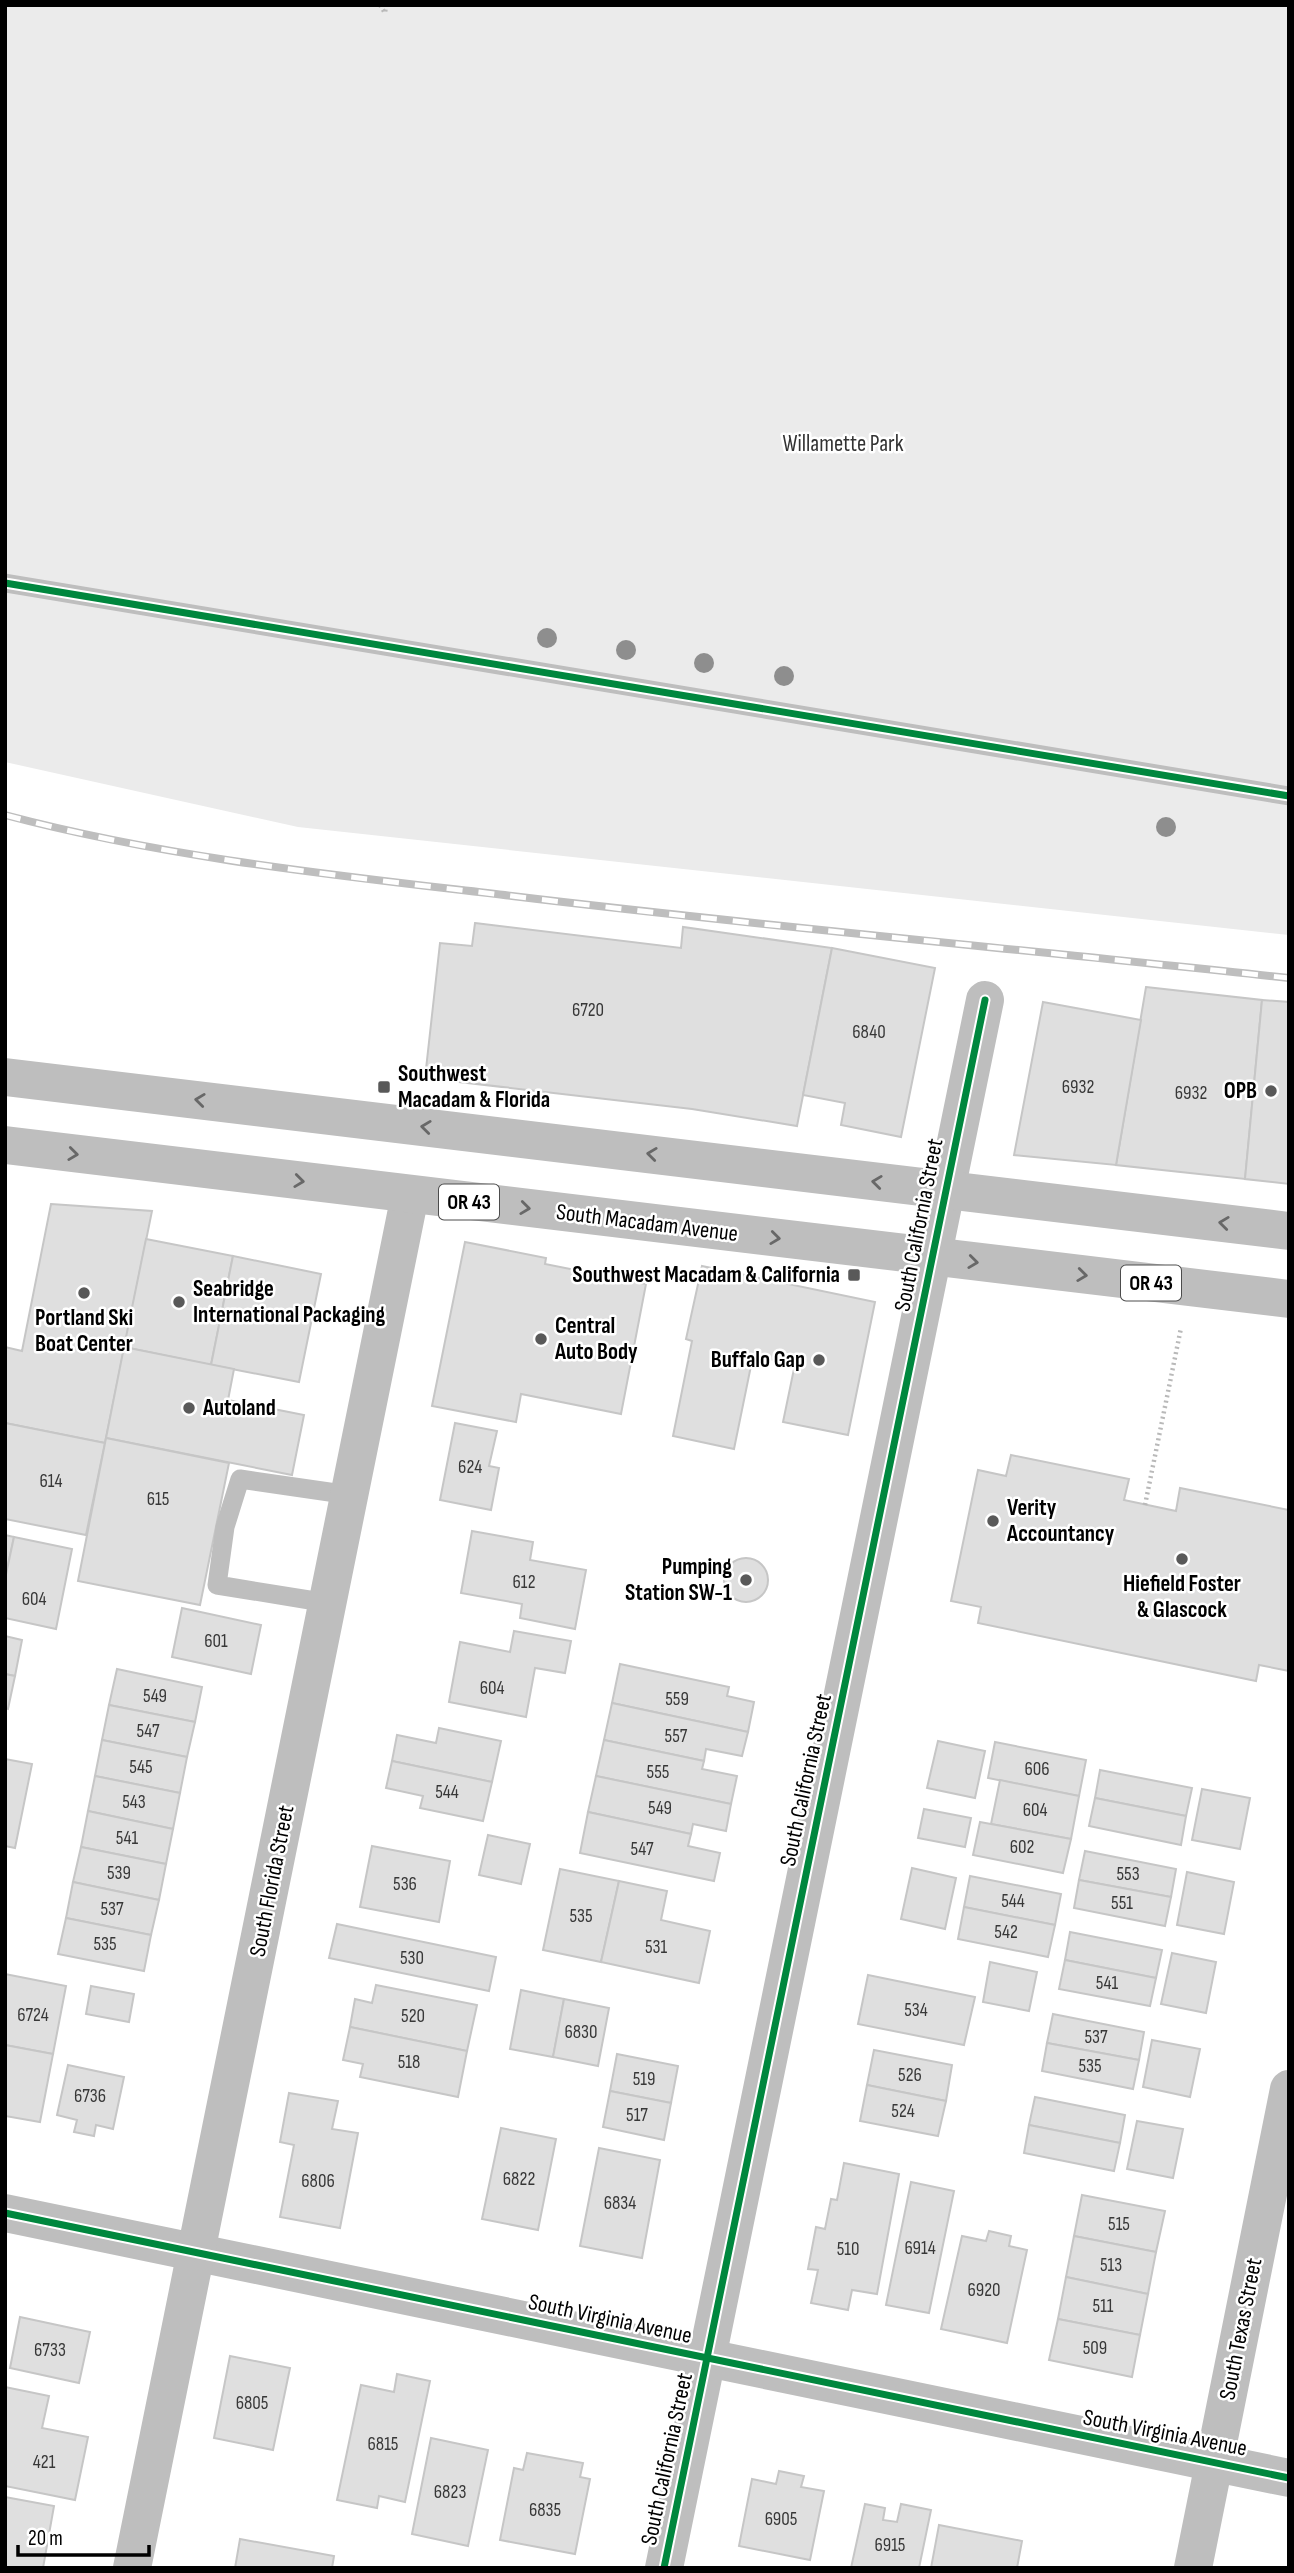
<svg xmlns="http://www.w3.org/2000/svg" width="1294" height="2573" font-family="'Sofia Sans Condensed',sans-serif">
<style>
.green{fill:#ebebeb}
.building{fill:#dfdfdf;stroke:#c6c6c6;stroke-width:2}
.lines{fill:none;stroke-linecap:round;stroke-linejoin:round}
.path{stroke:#b9b9b9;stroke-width:4.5;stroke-dasharray:2 3.5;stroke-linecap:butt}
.service{stroke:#bebebe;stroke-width:19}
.minor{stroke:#bebebe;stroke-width:38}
.primary{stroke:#bebebe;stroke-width:38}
.rail-casing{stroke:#bebebe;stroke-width:8}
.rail{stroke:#fff;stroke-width:5;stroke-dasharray:16;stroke-linecap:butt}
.cycleway-casing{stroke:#fff;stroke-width:11}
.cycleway{stroke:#00873e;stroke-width:7}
.tree{fill:#8e8e8e}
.oneway{stroke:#686868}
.poi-dot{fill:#595959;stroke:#fff;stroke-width:2.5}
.labels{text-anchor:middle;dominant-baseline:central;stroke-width:5;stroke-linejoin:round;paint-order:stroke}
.number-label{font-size:19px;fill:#383838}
.shield{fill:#fff;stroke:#4c4c4c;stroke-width:2}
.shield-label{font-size:21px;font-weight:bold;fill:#000}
.park-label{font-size:23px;fill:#323232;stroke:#fff}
.poi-label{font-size:23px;font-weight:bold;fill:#000;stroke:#fff;text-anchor:start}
.street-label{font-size:23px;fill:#000;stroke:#fff}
</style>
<rect width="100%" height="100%" fill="#fff"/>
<path class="green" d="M 5,5 L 1289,5 L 1289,935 L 298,827 L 5,762 Z"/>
<g class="building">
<path d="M 475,923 L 681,948 L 683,927 L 832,948 L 797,1126 L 692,1109 L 425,1078 L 440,943 L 472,946 Z"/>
<path d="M 832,948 L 935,968 L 901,1137 L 841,1125 L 845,1103 L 803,1095 Z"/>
<path d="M 1146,987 L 1262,1000 L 1245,1179 L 1116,1165 Z"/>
<path d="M 1262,1000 L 1289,1002 L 1289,1184 L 1245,1179 Z"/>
<path d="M 1043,1002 L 1141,1020 L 1116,1165 L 1014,1155 Z"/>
<path d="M 51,1204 L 152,1211 L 105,1443 L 5,1423 L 5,1347 L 22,1351 Z"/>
<path d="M 146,1239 L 233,1256 L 211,1365 L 124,1347 Z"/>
<path d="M 465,1242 L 546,1258 L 545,1264 L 646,1284 L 621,1414 L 521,1394 L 516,1422 L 432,1406 Z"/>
<path d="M 233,1256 L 321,1274 L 299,1382 L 211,1365 Z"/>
<path d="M 702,1266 L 875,1302 L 848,1435 L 783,1422 L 795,1364 L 753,1356 L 734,1449 L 673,1436 L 692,1341 L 686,1339 Z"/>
<path d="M 124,1347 L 234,1369 L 228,1400 L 304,1415 L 292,1475 L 106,1438 Z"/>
<path d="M 5,1423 L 105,1443 L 86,1535 L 5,1519 Z"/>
<path d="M 455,1423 L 497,1431 L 489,1466 L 499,1468 L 491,1510 L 440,1500 Z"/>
<path d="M 106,1438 L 229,1463 L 200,1605 L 78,1581 Z"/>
<path d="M 1011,1455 L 1129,1479 L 1124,1500 L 1176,1511 L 1180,1488 L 1289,1510 L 1289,1671 L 1259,1665 L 1256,1681 L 978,1623 L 981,1607 L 951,1601 L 978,1470 L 1006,1476 Z"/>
<path d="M 472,1531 L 533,1542 L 530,1560 L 586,1570 L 575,1629 L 520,1618 L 522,1604 L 461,1593 Z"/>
<path d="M 5,1535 L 14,1537 L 5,1579 Z"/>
<path d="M 14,1537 L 72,1549 L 56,1629 L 5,1618 L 5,1579 Z"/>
<circle cx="746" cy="1580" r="22"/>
<path d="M 182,1608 L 261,1625 L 251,1674 L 172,1657 Z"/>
<path d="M 514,1631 L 571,1641 L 565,1673 L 535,1668 L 526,1717 L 449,1702 L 460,1642 L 510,1652 Z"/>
<path d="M 5,1636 L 22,1640 L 15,1676 L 5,1674 Z"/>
<path d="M 620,1664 L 729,1687 L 727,1696 L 754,1702 L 748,1732 L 612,1703 Z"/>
<path d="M 117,1669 L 202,1687 L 195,1722 L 109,1705 Z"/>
<path d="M 5,1674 L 15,1676 L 8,1709 L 5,1708 Z"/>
<path d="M 612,1703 L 748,1732 L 742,1756 L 706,1749 L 704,1761 L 604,1740 Z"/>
<path d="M 109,1705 L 195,1722 L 187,1757 L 102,1740 Z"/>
<path d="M 439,1728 L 501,1741 L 492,1782 L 392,1761 L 397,1735 L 436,1743 Z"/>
<path d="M 102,1740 L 187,1757 L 180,1793 L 95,1776 Z"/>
<path d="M 604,1740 L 704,1761 L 702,1769 L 737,1776 L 731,1804 L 596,1776 Z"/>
<path d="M 938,1741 L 985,1751 L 975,1798 L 927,1788 Z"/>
<path d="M 995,1742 L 1086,1760 L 1079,1796 L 988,1778 Z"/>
<path d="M 5,1759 L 32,1764 L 15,1848 L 5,1846 Z"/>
<path d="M 392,1761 L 492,1782 L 483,1821 L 420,1808 L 423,1796 L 386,1788 Z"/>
<path d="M 1100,1770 L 1192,1788 L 1186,1816 L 1095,1798 Z"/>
<path d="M 95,1776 L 180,1793 L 173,1829 L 88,1811 Z"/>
<path d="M 596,1776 L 731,1804 L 726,1831 L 693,1824 L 691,1834 L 588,1812 Z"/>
<path d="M 1000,1780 L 1079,1796 L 1071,1839 L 991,1824 Z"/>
<path d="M 1202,1789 L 1250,1798 L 1240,1849 L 1192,1840 Z"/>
<path d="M 1095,1798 L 1186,1816 L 1181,1845 L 1089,1826 Z"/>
<path d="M 924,1809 L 971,1818 L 965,1847 L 918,1838 Z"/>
<path d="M 88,1811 L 173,1829 L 166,1864 L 81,1847 Z"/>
<path d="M 588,1812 L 691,1834 L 688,1846 L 720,1853 L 714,1881 L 580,1853 Z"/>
<path d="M 980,1822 L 1071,1839 L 1063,1873 L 973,1855 Z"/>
<path d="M 488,1835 L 530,1844 L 521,1884 L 479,1875 Z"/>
<path d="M 372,1846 L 450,1861 L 439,1922 L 360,1907 Z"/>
<path d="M 81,1847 L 166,1864 L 159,1900 L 73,1882 Z"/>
<path d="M 1085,1851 L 1176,1869 L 1171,1897 L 1079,1880 Z"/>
<path d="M 912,1868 L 956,1878 L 945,1929 L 901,1919 Z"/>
<path d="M 560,1869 L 619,1881 L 601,1962 L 543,1950 Z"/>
<path d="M 1187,1872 L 1234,1882 L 1224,1934 L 1177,1925 Z"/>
<path d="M 970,1876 L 1061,1894 L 1055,1925 L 964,1907 Z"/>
<path d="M 1079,1880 L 1171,1897 L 1165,1926 L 1074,1908 Z"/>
<path d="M 619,1881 L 667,1891 L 661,1920 L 710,1931 L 699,1983 L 601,1962 Z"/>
<path d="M 73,1882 L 159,1900 L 151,1935 L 66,1918 Z"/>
<path d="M 964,1907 L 1055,1925 L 1048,1957 L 958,1939 Z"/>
<path d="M 66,1918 L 151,1935 L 144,1971 L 58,1954 Z"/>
<path d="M 337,1924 L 496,1957 L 489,1991 L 329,1958 Z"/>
<path d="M 1070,1932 L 1162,1950 L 1156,1978 L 1065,1960 Z"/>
<path d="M 1172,1953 L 1216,1962 L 1206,2013 L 1161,2004 Z"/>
<path d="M 1065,1960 L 1156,1978 L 1150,2006 L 1059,1989 Z"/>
<path d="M 990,1962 L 1037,1972 L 1029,2011 L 983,2002 Z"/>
<path d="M 5,1974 L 66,1986 L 53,2054 L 5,2045 Z"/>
<path d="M 868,1975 L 975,1997 L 964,2045 L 858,2024 Z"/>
<path d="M 376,1985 L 477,2005 L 467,2051 L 350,2027 L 355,1999 L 372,2003 Z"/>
<path d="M 91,1986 L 134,1994 L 129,2022 L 86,2014 Z"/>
<path d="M 521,1990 L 564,1999 L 553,2057 L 510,2049 Z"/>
<path d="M 564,1999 L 609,2008 L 598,2066 L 553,2057 Z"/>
<path d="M 1053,2014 L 1144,2032 L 1139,2060 L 1047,2043 Z"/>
<path d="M 350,2027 L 467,2051 L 458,2097 L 360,2077 L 363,2064 L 343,2060 Z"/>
<path d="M 1152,2040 L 1200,2049 L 1190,2097 L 1143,2087 Z"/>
<path d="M 1047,2043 L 1139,2060 L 1133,2089 L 1042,2071 Z"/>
<path d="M 5,2045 L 53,2054 L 40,2122 L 5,2116 Z"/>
<path d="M 874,2050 L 952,2065 L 946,2101 L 867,2085 Z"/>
<path d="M 617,2054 L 678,2066 L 671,2103 L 610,2091 Z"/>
<path d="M 68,2065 L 124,2077 L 113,2129 L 96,2125 L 94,2136 L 74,2132 L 77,2120 L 57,2115 Z"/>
<path d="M 867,2085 L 946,2101 L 938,2136 L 860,2121 Z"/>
<path d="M 610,2091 L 671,2103 L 664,2140 L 603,2127 Z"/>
<path d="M 289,2093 L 338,2101 L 332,2129 L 358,2133 L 340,2228 L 280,2217 L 294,2145 L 280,2142 Z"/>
<path d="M 1035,2097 L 1125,2115 L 1120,2143 L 1029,2125 Z"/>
<path d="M 1137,2121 L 1183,2129 L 1173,2178 L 1127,2169 Z"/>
<path d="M 1029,2125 L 1120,2143 L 1114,2171 L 1024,2153 Z"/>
<path d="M 501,2128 L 556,2139 L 538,2230 L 482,2219 Z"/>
<path d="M 599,2148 L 660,2160 L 642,2258 L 580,2246 Z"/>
<path d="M 844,2163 L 899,2174 L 877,2294 L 852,2290 L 848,2310 L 811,2303 L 818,2270 L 808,2269 L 816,2227 L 825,2229 L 831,2199 L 837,2200 Z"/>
<path d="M 911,2182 L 954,2191 L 929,2313 L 886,2305 Z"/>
<path d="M 1082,2195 L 1165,2211 L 1156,2252 L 1074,2236 Z"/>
<path d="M 989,2231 L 1011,2236 L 1009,2246 L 1027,2250 L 1007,2343 L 941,2329 L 962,2236 L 986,2241 Z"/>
<path d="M 1074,2236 L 1156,2252 L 1148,2294 L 1066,2277 Z"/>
<path d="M 1066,2277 L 1148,2294 L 1140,2335 L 1058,2319 Z"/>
<path d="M 20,2317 L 90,2332 L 79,2383 L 10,2368 Z"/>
<path d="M 1058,2319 L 1140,2335 L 1132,2377 L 1049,2360 Z"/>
<path d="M 230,2356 L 290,2368 L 273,2450 L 214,2438 Z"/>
<path d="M 397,2374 L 430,2381 L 405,2502 L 379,2496 L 377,2508 L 337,2500 L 361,2385 L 394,2392 Z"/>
<path d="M 5,2387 L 49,2396 L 42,2428 L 88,2437 L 75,2500 L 5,2486 Z"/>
<path d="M 431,2438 L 488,2450 L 468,2546 L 412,2534 Z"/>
<path d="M 527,2453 L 583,2463 L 580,2477 L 590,2479 L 575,2554 L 500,2540 L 514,2468 L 523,2470 Z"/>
<path d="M 779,2471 L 804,2476 L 801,2487 L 824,2491 L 810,2560 L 739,2546 L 752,2479 L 776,2484 Z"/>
<path d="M 5,2497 L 54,2506 L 43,2568 L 5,2568 Z"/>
<path d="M 865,2504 L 885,2508 L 883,2520 L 897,2522 L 901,2504 L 931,2510 L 919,2568 L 851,2568 Z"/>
<path d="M 939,2525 L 1022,2541 L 1017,2568 L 931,2568 Z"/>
<path d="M 240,2539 L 334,2556 L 332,2568 L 235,2568 Z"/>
</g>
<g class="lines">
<g class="path">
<path d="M 380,5 L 385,13 L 386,5"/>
<path d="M 1145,1505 L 1181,1328"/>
</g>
<g class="service">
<path d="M 5,583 L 1289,796"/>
<path d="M 328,1603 L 217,1585 L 225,1527 L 240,1479 L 350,1495"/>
</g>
<g class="minor">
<path d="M 5,2213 L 1289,2478"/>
<path d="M 132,2568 L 410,1195"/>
<path d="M 664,2568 L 985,1000"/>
<path d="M 1193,2568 L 1289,2089"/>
</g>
<g class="primary">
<path d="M 5,1077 L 1289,1231"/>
<path d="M 5,1145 L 1289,1299"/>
</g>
<defs>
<path id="rail" d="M 5,815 C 171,859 343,876 512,896 C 771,927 1030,950 1289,978"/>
</defs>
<use href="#rail" class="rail-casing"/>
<use href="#rail" class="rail"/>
<defs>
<g id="cycleway">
<path d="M 5,583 L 1289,796"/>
<path d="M 5,2213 L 1289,2478"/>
<path d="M 664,2568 L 985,1000"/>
</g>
</defs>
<use href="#cycleway" class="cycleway-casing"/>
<use href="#cycleway" class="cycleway"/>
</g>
<g class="tree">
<circle cx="547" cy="638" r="10"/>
<circle cx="626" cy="650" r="10"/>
<circle cx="704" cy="663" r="10"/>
<circle cx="784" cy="676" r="10"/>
<circle cx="1166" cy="827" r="10"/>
</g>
<defs><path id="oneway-chevron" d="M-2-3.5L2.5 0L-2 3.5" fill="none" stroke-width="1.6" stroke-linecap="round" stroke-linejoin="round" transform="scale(1.75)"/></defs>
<g class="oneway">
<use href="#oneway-chevron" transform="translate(200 1100) rotate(-173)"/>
<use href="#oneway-chevron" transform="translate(426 1127) rotate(-173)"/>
<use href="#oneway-chevron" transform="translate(73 1154) rotate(7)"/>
<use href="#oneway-chevron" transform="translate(652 1154) rotate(-173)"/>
<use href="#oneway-chevron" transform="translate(299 1181) rotate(7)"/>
<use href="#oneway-chevron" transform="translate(877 1182) rotate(-173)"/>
<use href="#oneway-chevron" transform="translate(525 1208) rotate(7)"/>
<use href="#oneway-chevron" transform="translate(1224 1223) rotate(-173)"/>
<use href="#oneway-chevron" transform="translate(775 1238) rotate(7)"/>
<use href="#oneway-chevron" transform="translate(973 1262) rotate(7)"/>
<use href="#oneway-chevron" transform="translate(1082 1275) rotate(7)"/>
</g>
<g class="poi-dot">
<rect x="377" y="1080" width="14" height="14" rx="3.5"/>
<circle cx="1271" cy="1091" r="7"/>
<rect x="847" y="1268" width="14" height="14" rx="3.5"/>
<circle cx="84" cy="1293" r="7"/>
<circle cx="179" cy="1302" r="7"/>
<circle cx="541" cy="1339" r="7"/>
<circle cx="819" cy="1360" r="7"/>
<circle cx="189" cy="1408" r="7"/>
<circle cx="993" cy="1521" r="7"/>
<circle cx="1182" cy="1559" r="7"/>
<circle cx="746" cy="1580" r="7"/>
</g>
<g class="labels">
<g class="number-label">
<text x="588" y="1010">6720</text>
<text x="869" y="1032">6840</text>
<text x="1078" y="1087">6932</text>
<text x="1191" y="1093">6932</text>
<text x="470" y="1467">624</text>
<text x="51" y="1481">614</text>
<text x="158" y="1499">615</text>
<text x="524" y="1582">612</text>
<text x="34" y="1599">604</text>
<text x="216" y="1641">601</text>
<text x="492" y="1688">604</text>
<text x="155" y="1696">549</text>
<text x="677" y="1699">559</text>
<text x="148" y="1731">547</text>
<text x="676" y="1736">557</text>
<text x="141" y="1767">545</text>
<text x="1037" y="1769">606</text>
<text x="658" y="1772">555</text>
<text x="447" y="1792">544</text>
<text x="134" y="1802">543</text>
<text x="660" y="1808">549</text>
<text x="1035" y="1810">604</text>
<text x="127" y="1838">541</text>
<text x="1022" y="1847">602</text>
<text x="642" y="1849">547</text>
<text x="119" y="1873">539</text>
<text x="1128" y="1874">553</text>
<text x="405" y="1884">536</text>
<text x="1013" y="1901">544</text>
<text x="1122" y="1903">551</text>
<text x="112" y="1909">537</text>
<text x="581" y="1916">535</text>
<text x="1006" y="1932">542</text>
<text x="105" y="1944">535</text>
<text x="656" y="1947">531</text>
<text x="412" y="1958">530</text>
<text x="1107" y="1983">541</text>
<text x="916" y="2010">534</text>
<text x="33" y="2015">6724</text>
<text x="413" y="2016">520</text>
<text x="581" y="2032">6830</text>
<text x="1096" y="2037">537</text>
<text x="409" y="2062">518</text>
<text x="1090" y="2066">535</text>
<text x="910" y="2075">526</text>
<text x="644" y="2079">519</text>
<text x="90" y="2096">6736</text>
<text x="903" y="2111">524</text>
<text x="637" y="2115">517</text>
<text x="519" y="2179">6822</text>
<text x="318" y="2181">6806</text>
<text x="620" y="2203">6834</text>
<text x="1119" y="2224">515</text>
<text x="920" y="2248">6914</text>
<text x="848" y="2249">510</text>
<text x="1111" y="2265">513</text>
<text x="984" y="2290">6920</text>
<text x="1103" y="2306">511</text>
<text x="1095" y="2348">509</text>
<text x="50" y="2350">6733</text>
<text x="252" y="2403">6805</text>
<text x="383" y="2444">6815</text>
<text x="44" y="2462">421</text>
<text x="450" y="2492">6823</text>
<text x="545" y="2510">6835</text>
<text x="781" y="2519">6905</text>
<text x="890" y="2545">6915</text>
</g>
<g class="shield">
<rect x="439" y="1184.5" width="60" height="35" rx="5"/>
<rect x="1121" y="1265.5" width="60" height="35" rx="5"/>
</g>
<g class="shield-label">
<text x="469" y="1202">OR 43</text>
<text x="1151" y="1283">OR 43</text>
</g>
<g class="park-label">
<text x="843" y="444">Willamette Park</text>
</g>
<g class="poi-label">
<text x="398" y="1074">Southwest<tspan x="398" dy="26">Macadam &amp; Florida</tspan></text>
<text x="1257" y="1091" text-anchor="end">OPB</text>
<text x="840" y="1275" text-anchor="end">Southwest Macadam &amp; California</text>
<text x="193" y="1289">Seabridge<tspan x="193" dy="26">International Packaging</tspan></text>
<text x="84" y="1318" text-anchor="middle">Portland Ski<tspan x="84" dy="26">Boat Center</tspan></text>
<text x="555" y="1326">Central<tspan x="555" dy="26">Auto Body</tspan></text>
<text x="805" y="1360" text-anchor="end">Buffalo Gap</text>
<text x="203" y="1408">Autoland</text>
<text x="1007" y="1508">Verity<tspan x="1007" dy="26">Accountancy</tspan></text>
<text x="732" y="1567" text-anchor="end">Pumping<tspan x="732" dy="26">Station SW-1</tspan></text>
<text x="1182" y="1584" text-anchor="middle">Hiefield Foster<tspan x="1182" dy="26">&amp; Glascock</tspan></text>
</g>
<g class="street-label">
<text transform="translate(647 1223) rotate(7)">South Macadam Avenue</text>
<text transform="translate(919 1225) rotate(-79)">South California Street</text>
<text transform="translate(806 1780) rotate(-78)">South California Street</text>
<text transform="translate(272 1881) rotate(-79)">South Florida Street</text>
<text transform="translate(610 2319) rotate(12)">South Virginia Avenue</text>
<text transform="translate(1241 2329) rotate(-79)">South Texas Street</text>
<text transform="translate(1165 2433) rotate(11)">South Virginia Avenue</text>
<text transform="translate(667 2459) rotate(-78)">South California Street</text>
</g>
</g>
<rect width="1294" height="2573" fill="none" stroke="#000000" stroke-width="14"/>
<path d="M18 2545v10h131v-10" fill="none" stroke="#000000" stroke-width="3.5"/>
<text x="28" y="2545" font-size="21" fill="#000000" stroke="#ffffff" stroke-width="5" paint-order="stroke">20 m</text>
</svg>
